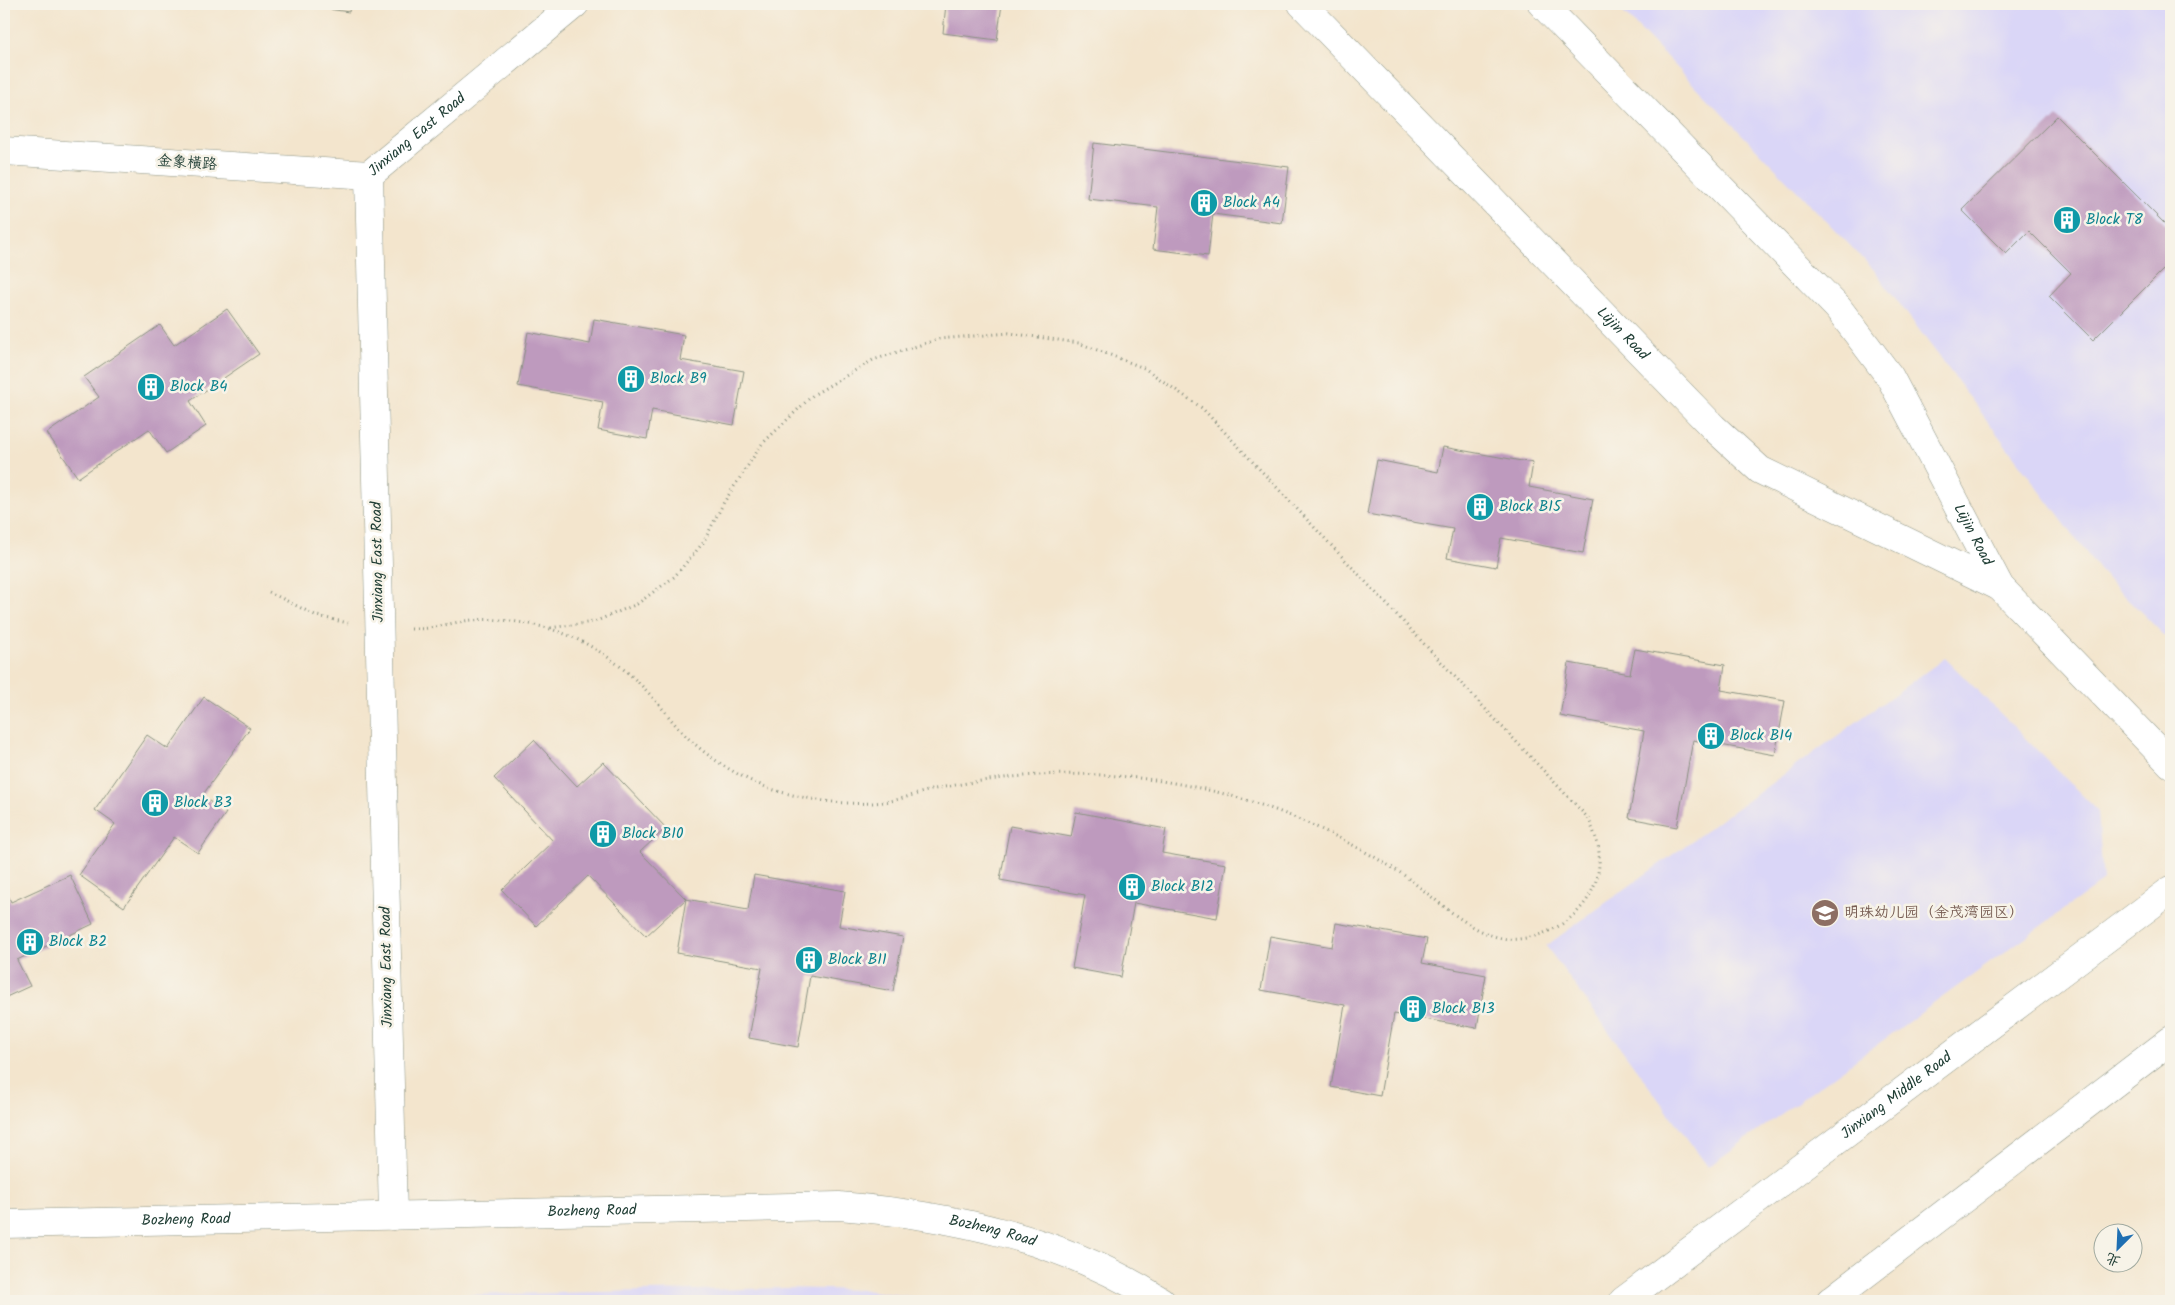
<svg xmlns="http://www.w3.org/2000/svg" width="2175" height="1305" font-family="Kalam,'LXGW WenKai TC',sans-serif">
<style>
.built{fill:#dad6f7}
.building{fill:#be9abe}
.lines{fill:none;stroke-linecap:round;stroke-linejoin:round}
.minor-casing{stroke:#899180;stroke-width:29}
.path{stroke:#899180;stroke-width:3;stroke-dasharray:1 4;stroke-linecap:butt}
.minor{stroke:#fff;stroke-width:28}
.labels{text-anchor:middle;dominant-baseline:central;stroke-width:5;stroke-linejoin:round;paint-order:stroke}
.street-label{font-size:15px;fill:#1f3d34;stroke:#f7f3e8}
.culture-label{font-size:15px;fill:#0d838f;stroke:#f7f3e8;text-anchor:start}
.education-label{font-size:15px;fill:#785e54;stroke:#f7f3e8;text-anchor:start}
</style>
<rect width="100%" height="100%" fill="#f7f3e8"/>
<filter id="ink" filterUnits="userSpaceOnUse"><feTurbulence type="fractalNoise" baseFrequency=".02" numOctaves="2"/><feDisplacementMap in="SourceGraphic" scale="10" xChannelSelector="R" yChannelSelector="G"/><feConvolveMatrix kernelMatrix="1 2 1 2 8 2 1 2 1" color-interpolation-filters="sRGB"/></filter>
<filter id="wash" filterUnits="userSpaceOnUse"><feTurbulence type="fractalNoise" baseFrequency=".0096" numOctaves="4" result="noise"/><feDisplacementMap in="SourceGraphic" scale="20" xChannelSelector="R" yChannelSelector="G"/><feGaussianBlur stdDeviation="1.12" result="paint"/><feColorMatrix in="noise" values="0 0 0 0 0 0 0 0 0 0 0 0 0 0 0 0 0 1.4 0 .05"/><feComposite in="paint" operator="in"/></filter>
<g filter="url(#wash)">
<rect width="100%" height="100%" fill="#f3e5cd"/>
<g class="built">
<path d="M 1615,4 L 2171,4 L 2171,642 L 2100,571 L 1875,271 Z"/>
<path d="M 1945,658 L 2098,811 L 2103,881 L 1708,1167 L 1546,946 Z"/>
<path d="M 786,1288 L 864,1290 L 941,1301 L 173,1301 Z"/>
</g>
<g id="blocks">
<g class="building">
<path d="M 294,4 L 350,4 L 349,12 Z"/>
<path d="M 946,4 L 1002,4 L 997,40 L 943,33 Z"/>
<path d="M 2057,116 L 2171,230 L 2171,262 L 2093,340 L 2049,296 L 2071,273 L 2029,231 L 2006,254 L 1962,210 Z"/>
<path d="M 1094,143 L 1289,167 L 1282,223 L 1213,214 L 1208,256 L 1153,249 L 1158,207 L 1088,199 Z"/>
<path d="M 227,309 L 259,354 L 190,401 L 206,426 L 166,453 L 149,429 L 78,478 L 47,433 L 99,397 L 84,377 L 160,325 L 174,345 Z"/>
<path d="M 594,319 L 684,335 L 680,360 L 744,371 L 734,425 L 652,410 L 647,439 L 598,430 L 603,402 L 518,386 L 528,332 L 590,344 Z"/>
<path d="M 1443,447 L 1533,463 L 1529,487 L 1593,499 L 1583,553 L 1501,538 L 1496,567 L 1447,558 L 1453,529 L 1367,514 L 1377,460 L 1438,472 Z"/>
<path d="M 1635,649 L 1725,665 L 1721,690 L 1785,701 L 1775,755 L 1693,740 L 1677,827 L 1629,818 L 1644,731 L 1560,716 L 1569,663 L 1630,674 Z"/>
<path d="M 204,697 L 250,728 L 202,796 L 226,813 L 198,853 L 174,837 L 124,907 L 79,875 L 115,824 L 95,810 L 147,735 L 168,749 Z"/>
<path d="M 534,740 L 577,786 L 603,762 L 666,828 L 640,852 L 686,899 L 646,936 L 588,876 L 536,926 L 502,890 L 553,841 L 494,778 Z"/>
<path d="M 1076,812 L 1166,829 L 1162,853 L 1226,864 L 1217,918 L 1134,903 L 1121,977 L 1072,968 L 1085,895 L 1000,880 L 1010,826 L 1071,837 Z"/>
<path d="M 70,875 L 93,924 L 17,960 L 30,986 L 4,998 L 4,886 L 11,902 Z"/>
<path d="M 754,875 L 845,891 L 839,926 L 903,937 L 893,991 L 810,976 L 798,1047 L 749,1038 L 762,968 L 677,953 L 686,899 L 748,910 Z"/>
<path d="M 1336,923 L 1427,939 L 1422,963 L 1486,975 L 1477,1028 L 1394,1014 L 1380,1096 L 1331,1087 L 1345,1005 L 1261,990 L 1270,936 L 1332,947 Z"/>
</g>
</g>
</g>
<g filter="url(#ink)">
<use href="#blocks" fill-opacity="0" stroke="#899180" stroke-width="1"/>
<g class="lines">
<defs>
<g id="minor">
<path id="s1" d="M 1302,4 L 1713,427 L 1760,470 L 2000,587"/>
<path id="s2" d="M 1542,4 L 1838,308 L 1890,377 L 2000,587 L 2171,764"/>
<path d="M 4,151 L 369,175"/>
<path id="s3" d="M 393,1216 L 369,175 L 575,4"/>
<path id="s4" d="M 4,1224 L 839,1206 C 951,1215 1065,1239 1161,1301"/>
<path id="s5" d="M 1623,1301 L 2171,890"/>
<path d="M 1830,1301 L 2171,1040"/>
</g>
</defs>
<use href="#minor" class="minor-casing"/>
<g class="path">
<path d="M 269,592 L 317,616 L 348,623"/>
<path d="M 411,629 C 432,630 451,622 472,620 C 497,618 524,622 547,628 C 590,640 626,667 655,700 C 666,712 675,726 687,737 C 712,761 748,783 781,792 C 814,801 850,806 884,802 C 900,800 915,794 931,790 C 957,784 986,780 1013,777 C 1091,769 1177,778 1252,802 C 1302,818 1351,842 1396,870 C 1430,891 1476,944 1519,939 C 1566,934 1607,896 1598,845 C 1596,837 1592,828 1589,819 L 1202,408 L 1144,368 L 1079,343 L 1009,333 L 939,339 L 873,360 L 813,395 L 762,444 L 724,502 L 703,543 L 674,577 L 637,604 L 594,622 L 549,628"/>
</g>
<use href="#minor" class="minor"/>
</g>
</g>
<defs>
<symbol id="building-disc" viewBox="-11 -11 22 22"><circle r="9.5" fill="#0f9aa8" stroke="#f7f3e8"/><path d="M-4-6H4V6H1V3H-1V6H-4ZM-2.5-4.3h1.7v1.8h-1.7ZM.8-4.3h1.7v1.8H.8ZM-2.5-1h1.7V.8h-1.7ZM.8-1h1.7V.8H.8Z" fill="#fff"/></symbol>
<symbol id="school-disc" viewBox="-11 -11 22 22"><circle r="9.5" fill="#8d6e63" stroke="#f7f3e8"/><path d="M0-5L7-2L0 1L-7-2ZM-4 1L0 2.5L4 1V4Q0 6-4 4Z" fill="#fff"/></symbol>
</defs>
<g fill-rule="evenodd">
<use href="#building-disc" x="1188" y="187" width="32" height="32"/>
<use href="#building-disc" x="2051" y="204" width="32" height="32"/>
<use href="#building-disc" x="615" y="363" width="32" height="32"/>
<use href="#building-disc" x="135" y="371" width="32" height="32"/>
<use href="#building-disc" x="1464" y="491" width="32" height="32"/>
<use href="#building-disc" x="1695" y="720" width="32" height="32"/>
<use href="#building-disc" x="139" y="787" width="32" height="32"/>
<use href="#building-disc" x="587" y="818" width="32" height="32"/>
<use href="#building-disc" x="1116" y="871" width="32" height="32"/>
<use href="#school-disc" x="1809" y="897" width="32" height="32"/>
<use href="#building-disc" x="14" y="926" width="32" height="32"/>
<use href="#building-disc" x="793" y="944" width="32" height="32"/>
<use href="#building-disc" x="1397" y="993" width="32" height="32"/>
</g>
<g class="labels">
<g class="street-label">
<text stroke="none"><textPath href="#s3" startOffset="1104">Jinxiang East Road</textPath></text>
<text transform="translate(187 163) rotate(4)">金象横路</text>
<text stroke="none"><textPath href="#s1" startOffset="460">Lüjin Road</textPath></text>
<text stroke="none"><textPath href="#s2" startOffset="689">Lüjin Road</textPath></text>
<text transform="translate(378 562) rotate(-91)">Jinxiang East Road</text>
<text transform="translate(387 967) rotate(-91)">Jinxiang East Road</text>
<text stroke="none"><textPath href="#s5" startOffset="342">Jinxiang Middle Road</textPath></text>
<text stroke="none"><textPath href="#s4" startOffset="588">Bozheng Road</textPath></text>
<text stroke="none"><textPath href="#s4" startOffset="182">Bozheng Road</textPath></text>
<text stroke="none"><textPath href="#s4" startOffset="991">Bozheng Road</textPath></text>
</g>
<g class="culture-label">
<text x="1223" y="203">Block A4</text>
<text x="2086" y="220">Block T8</text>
<text x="650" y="379">Block B9</text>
<text x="170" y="387">Block B4</text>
<text x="1499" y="507">Block B15</text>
<text x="1730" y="736">Block B14</text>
<text x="174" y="803">Block B3</text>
<text x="622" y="834">Block B10</text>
<text x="1151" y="887">Block B12</text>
<text x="49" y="942">Block B2</text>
<text x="828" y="960">Block B11</text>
<text x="1432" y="1009">Block B13</text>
</g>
<g class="education-label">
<text x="1844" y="913">明珠幼儿园（金茂湾园区）</text>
</g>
</g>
<rect width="2175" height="1305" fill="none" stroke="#f7f3e8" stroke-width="20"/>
<g transform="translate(2118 1248) rotate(204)"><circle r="24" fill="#f7f3e8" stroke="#a1aaa0"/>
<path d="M0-4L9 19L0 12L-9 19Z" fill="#1f6fb2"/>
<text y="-8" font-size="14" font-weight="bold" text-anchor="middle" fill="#1f3d34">北</text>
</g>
</svg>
